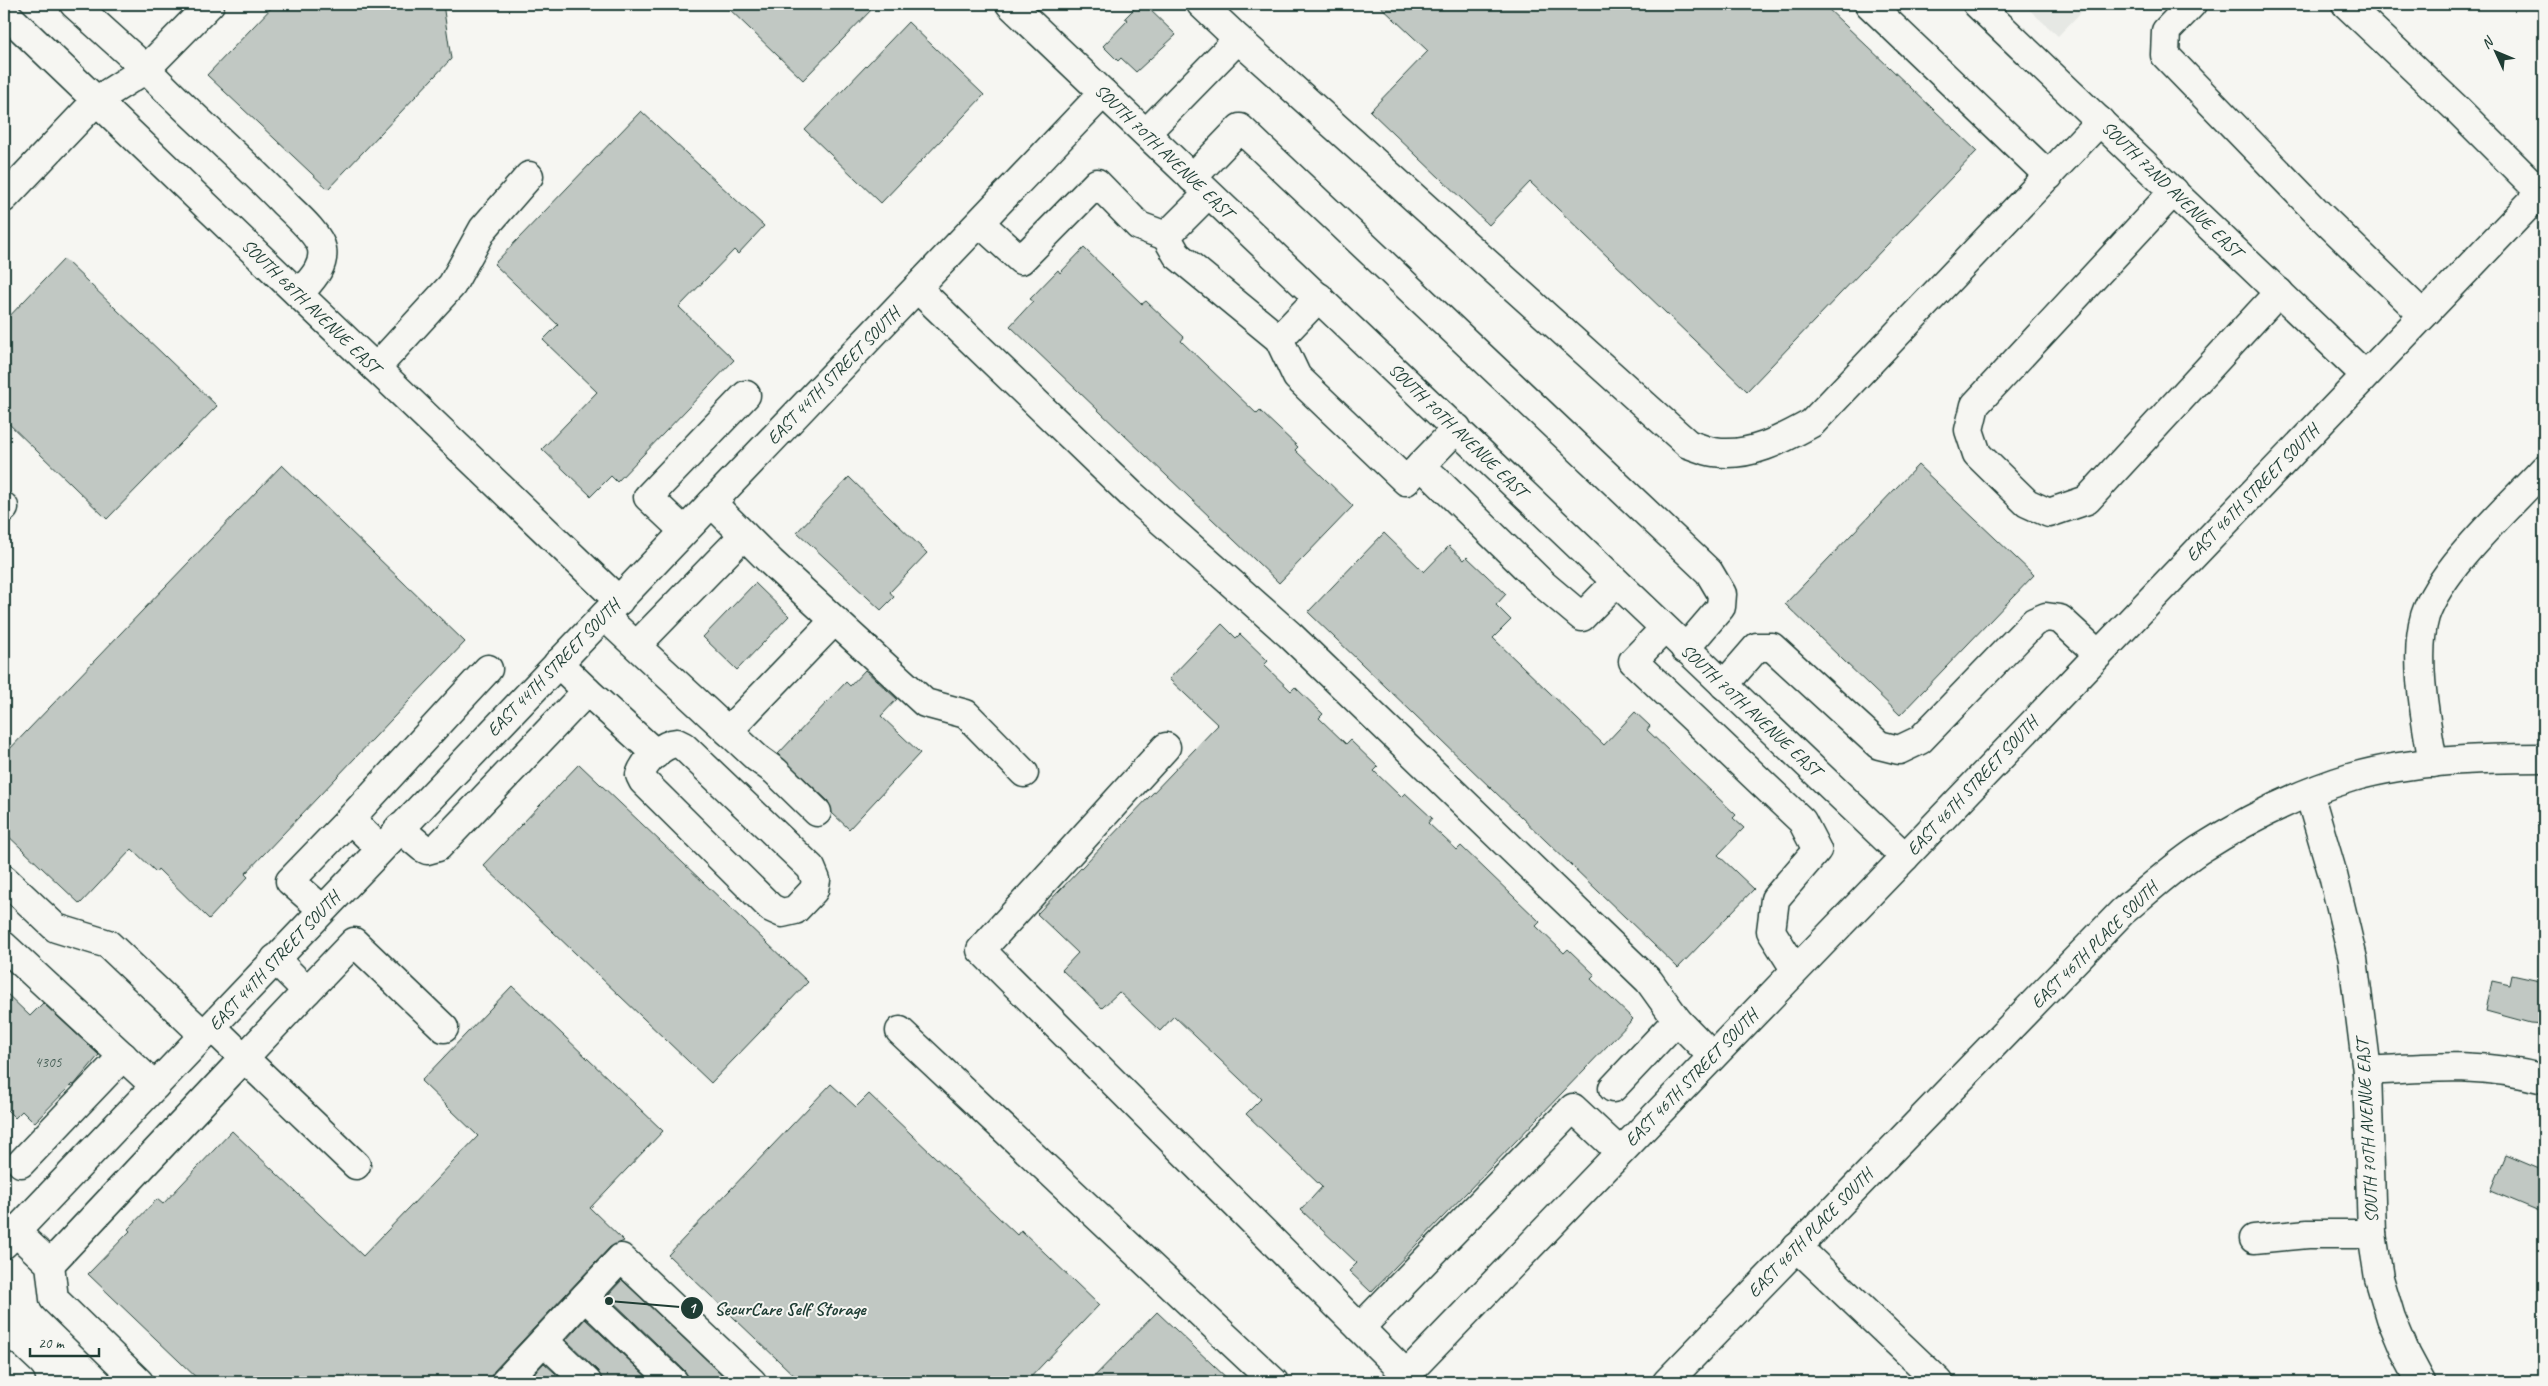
<svg xmlns="http://www.w3.org/2000/svg" width="2548" height="1386" font-family="Caveat,sans-serif">
<style>
.built{fill:#e6e8e4}
.building{fill:#c1c8c3;stroke:#1f3d34}
.lines{fill:none;stroke-linecap:round;stroke-linejoin:round}
.minor-casing{stroke:#1f3d34;stroke-width:31}
.major-casing{stroke:#1f3d34;stroke-width:31}
.minor{stroke:#f6f6f2;stroke-width:28}
.major{stroke:#f6f6f2;stroke-width:28}
.labels{text-anchor:middle;dominant-baseline:central;stroke-width:4;stroke-linejoin:round;paint-order:stroke}
.number-label{font-size:15px;fill:#486058}
.street-label{font-size:18px;fill:#1f3d34;stroke:#f6f6f2}
.leader{fill:none;stroke:#1f3d34;stroke-width:2}
.callout-dot{fill:#1f3d34;stroke:#f6f6f2;stroke-width:2}
.mark-label{font-size:15px;text-anchor:middle;font-weight:bold;fill:#fff}
.callout-label{font-size:19px;text-anchor:middle;font-weight:bold;fill:#1f3d34;stroke:#f6f6f2;stroke-width:4;stroke-linejoin:round;paint-order:stroke}
</style>
<rect width="100%" height="100%" fill="#f6f6f2"/>
<filter id="ink" filterUnits="userSpaceOnUse"><feTurbulence type="fractalNoise" baseFrequency=".02" numOctaves="2"/><feDisplacementMap in="SourceGraphic" scale="10" xChannelSelector="R" yChannelSelector="G"/><feConvolveMatrix kernelMatrix="1 2 1 2 8 2 1 2 1" color-interpolation-filters="sRGB"/></filter>
<g filter="url(#ink)">
<path class="built" d="M 2023,4 L 2089,4 L 2058,36 Z"/>
<g class="building">
<path d="M 275,4 L 443,4 L 451,59 L 328,189 L 207,75 Z"/>
<path d="M 724,4 L 877,4 L 803,80 Z"/>
<path d="M 1139,4 L 1144,4 L 1176,35 L 1136,72 L 1121,58 L 1118,61 L 1103,46 L 1128,20 L 1125,18 Z"/>
<path d="M 1378,4 L 1823,4 L 1977,151 L 1747,391 L 1530,182 L 1489,225 L 1370,111 L 1428,51 Z"/>
<path d="M 908,22 L 984,95 L 881,203 L 805,130 Z"/>
<path d="M 641,111 L 764,226 L 738,254 L 734,250 L 679,307 L 734,360 L 617,482 L 611,476 L 591,496 L 542,449 L 597,392 L 543,340 L 558,325 L 494,264 Z"/>
<path d="M 1084,248 L 1142,304 L 1146,301 L 1184,337 L 1181,341 L 1257,414 L 1260,411 L 1298,447 L 1295,450 L 1353,506 L 1279,583 L 1010,326 L 1033,301 L 1030,299 L 1058,270 L 1060,273 Z"/>
<path d="M 64,259 L 217,406 L 107,519 L 4,419 L 4,322 Z"/>
<path d="M 282,465 L 465,642 L 245,874 L 248,877 L 209,919 L 158,869 L 156,872 L 132,849 L 80,904 L 4,832 L 4,755 Z"/>
<path d="M 1918,465 L 2034,575 L 1900,715 L 1785,604 Z"/>
<path d="M 849,477 L 927,553 L 890,592 L 894,597 L 881,610 L 797,532 Z"/>
<path d="M 1384,533 L 1424,572 L 1449,546 L 1464,560 L 1467,557 L 1506,594 L 1496,605 L 1511,620 L 1493,638 L 1604,745 L 1635,712 L 1650,726 L 1647,730 L 1736,815 L 1733,818 L 1744,828 L 1718,855 L 1754,889 L 1678,968 L 1308,612 Z"/>
<path d="M 755,583 L 789,616 L 737,670 L 703,637 Z"/>
<path d="M 1222,624 L 1236,638 L 1240,634 L 1268,661 L 1264,665 L 1291,691 L 1295,687 L 1323,714 L 1319,718 L 1346,744 L 1350,740 L 1378,767 L 1374,771 L 1401,797 L 1405,793 L 1432,818 L 1428,823 L 1457,850 L 1461,846 L 1513,896 L 1540,922 L 1536,926 L 1564,953 L 1568,949 L 1595,975 L 1591,979 L 1633,1019 L 1371,1292 L 1349,1271 L 1357,1263 L 1301,1210 L 1322,1187 L 1246,1114 L 1261,1099 L 1174,1016 L 1160,1031 L 1119,992 L 1102,1008 L 1062,970 L 1078,953 L 1037,914 L 1218,725 L 1169,679 Z"/>
<path d="M 865,670 L 897,699 L 881,716 L 920,753 L 849,829 L 832,813 L 828,801 L 778,754 L 846,682 L 850,686 Z"/>
<path d="M 579,764 L 808,982 L 711,1083 L 483,865 Z"/>
<path d="M 2512,975 L 2544,982 L 2544,1024 L 2530,1023 L 2486,1011 L 2492,981 L 2510,985 Z"/>
<path d="M 512,986 L 663,1131 L 590,1208 L 624,1241 L 610,1247 L 494,1371 L 490,1382 L 201,1382 L 88,1274 L 130,1231 L 128,1229 L 157,1199 L 163,1204 L 232,1131 L 363,1256 L 478,1136 L 421,1081 Z"/>
<path d="M 4,991 L 30,1016 L 43,1003 L 99,1055 L 74,1085 L 72,1084 L 34,1123 L 22,1111 L 15,1118 L 4,1107 Z"/>
<path d="M 831,1084 L 856,1107 L 869,1094 L 1017,1235 L 1021,1230 L 1099,1305 L 1026,1382 L 801,1382 L 668,1255 Z"/>
<path d="M 2506,1155 L 2544,1171 L 2544,1213 L 2491,1191 Z"/>
<path d="M 622,1280 L 730,1382 L 689,1382 L 685,1371 L 607,1296 Z"/>
<path d="M 1157,1312 L 1231,1382 L 1089,1382 Z"/>
<path d="M 585,1319 L 652,1382 L 602,1382 L 598,1371 L 566,1340 Z"/>
<path d="M 544,1363 L 565,1382 L 526,1382 Z"/>
</g>
<g class="lines">
<defs>
<g id="minor">
<path d="M 74,4 L 146,69 L 210,4"/>
<path d="M 1010,4 L 1905,857"/>
<path d="M 1201,4 L 1238,39"/>
<path d="M 1869,4 L 2049,176"/>
<path d="M 1977,4 L 2365,375"/>
<path d="M 2192,4 L 2166,31 L 2165,55 L 2318,213 L 2423,315"/>
<path d="M 2346,4 L 2457,109 L 2540,192"/>
<path d="M 4,12 L 619,601"/>
<path d="M 1146,133 L 1238,39 L 1688,444 C 1697,447 1706,451 1714,452 C 1749,458 1783,439 1812,423 L 2100,121"/>
<path d="M 1192,178 L 1240,128 L 1709,572 L 1722,594 L 1721,607 L 1685,649"/>
<path d="M 2174,191 L 1975,405 L 1969,430 L 1977,454 L 2027,503 L 2049,513 L 2087,500 L 2279,292"/>
<path d="M 4,198 L 97,100 L 146,69 C 190,115 239,156 283,202 C 294,213 319,234 322,249 C 325,268 310,281 299,294"/>
<path d="M 980,223 L 1021,260 L 1097,183 L 1139,226 L 1166,236 L 1208,194"/>
<path d="M 1166,236 L 1177,255 L 1279,339 L 1297,377 L 1406,481 L 1457,428"/>
<path d="M 917,288 L 1131,494 L 1290,635 L 1649,981 L 1677,1020 L 1712,1056"/>
<path d="M 1279,339 L 1319,297"/>
<path d="M 376,368 L 452,285 L 483,229 L 529,176"/>
<path d="M 1421,465 L 1544,585 L 1582,617 L 1616,582"/>
<path d="M 712,503 L 771,562 L 925,703 L 966,714 L 1024,773"/>
<path d="M 4,507 L 4,508"/>
<path d="M 684,531 L 648,497 L 746,395"/>
<path d="M 604,616 L 757,758 L 775,771 L 817,812"/>
<path d="M 1664,629 L 1633,661 L 1802,821 L 1817,850 L 1775,899 L 1771,931 L 1795,969"/>
<path d="M 637,645 L 744,535"/>
<path d="M 1724,685 L 1757,647 L 1772,647 L 1879,745 L 1899,750 L 1920,740 L 2034,622 L 2046,617 L 2060,619 L 2098,654"/>
<path d="M 587,691 L 656,754"/>
<path d="M 728,731 L 834,621"/>
<path d="M 677,743 L 683,746 L 811,868 L 816,880 L 814,890 L 795,910 L 782,913 L 771,908 L 643,781 L 640,775 C 645,761 662,744 677,743 Z"/>
<path d="M 1166,747 L 981,950 L 1406,1374"/>
<path d="M 2433,763 C 2426,721 2413,657 2425,616 C 2440,569 2509,507 2544,469"/>
<path d="M 2309,793 L 2333,875 L 2353,959 L 2367,1071 L 2372,1234 L 2379,1278 L 2391,1318 L 2406,1354 L 2421,1382"/>
<path d="M 350,819 L 488,669"/>
<path d="M 399,828 L 423,848 L 427,850 L 438,847 L 587,691 L 558,663"/>
<path d="M 4,879 L 56,928 L 108,944 L 204,1035"/>
<path d="M 322,909 L 290,881 L 350,819 L 380,848"/>
<path d="M 4,946 L 155,1086"/>
<path d="M 275,959 L 307,991 L 244,1058 L 356,1165"/>
<path d="M 307,991 L 354,942 L 444,1028"/>
<path d="M 900,1031 L 1274,1382"/>
<path d="M 2367,1071 C 2432,1067 2480,1062 2544,1079"/>
<path d="M 1613,1088 L 1677,1020"/>
<path d="M 21,1163 L 123,1056"/>
<path d="M 16,1232 L 50,1264 L 54,1299 L 139,1382"/>
<path d="M 2254,1239 L 2308,1234 L 2372,1234"/>
<path d="M 4,1244 L 1103,93"/>
<path d="M 1797,1247 L 1939,1382"/>
<path d="M 50,1264 L 244,1058 L 212,1027"/>
<path d="M 585,1297 L 674,1382"/>
<path d="M 1360,1328 L 1573,1108 L 1620,1152"/>
<path d="M 544,1341 L 587,1382"/>
<path d="M 505,1382 L 621,1258 L 752,1382"/>
<path d="M 1399,1382 L 1905,857 L 2544,189"/>
<path d="M 1667,1382 L 2122,912 C 2147,891 2172,868 2199,850 C 2246,820 2299,793 2353,777 C 2413,760 2482,758 2544,758"/>
</g>
<path id="major" d="M 4,1366 L 21,1382"/>
</defs>
<use href="#minor" class="minor-casing"/>
<use href="#major" class="major-casing"/>
<use href="#minor" class="minor"/>
<use href="#major" class="major"/>
</g>
</g>
<g class="labels">
<g class="number-label">
<text x="48" y="1062">4305</text>
</g>
<g class="street-label">
<text transform="translate(1164 151) rotate(44)">SOUTH 70TH AVENUE EAST</text>
<text transform="translate(2172 189) rotate(44)">SOUTH 72ND AVENUE EAST</text>
<text transform="translate(311 306) rotate(44)">SOUTH 68TH AVENUE EAST</text>
<text transform="translate(833 376) rotate(-46)">EAST 44TH STREET SOUTH</text>
<text transform="translate(1458 430) rotate(44)">SOUTH 70TH AVENUE EAST</text>
<text transform="translate(2252 493) rotate(-46)">EAST 46TH STREET SOUTH</text>
<text transform="translate(553 668) rotate(-46)">EAST 44TH STREET SOUTH</text>
<text transform="translate(1751 710) rotate(43)">SOUTH 70TH AVENUE EAST</text>
<text transform="translate(1972 786) rotate(-47)">EAST 46TH STREET SOUTH</text>
<text transform="translate(2094 945) rotate(-45)">EAST 46TH PLACE SOUTH</text>
<text transform="translate(274 961) rotate(-47)">EAST 44TH STREET SOUTH</text>
<text transform="translate(1691 1078) rotate(-46)">EAST 46TH STREET SOUTH</text>
<text transform="translate(2367 1131) rotate(-93)">SOUTH 70TH AVENUE EAST</text>
<text transform="translate(1810 1233) rotate(-46)">EAST 46TH PLACE SOUTH</text>
</g>
</g>
<path class="leader" d="M609 1301L692 1308"/>
<g class="callout-dot">
<circle cx="609" cy="1301" r="5"/>
<circle cx="692" cy="1308" r="12"/>
</g>
<g class="mark-label">
<text x="692" y="1313">1</text>
</g>
<g class="callout-label">
<text x="790" y="1315">SecurCare Self Storage</text>
</g>
<rect width="2548" height="1386" fill="none" stroke="#f6f6f2" stroke-width="20"/>
<rect x="10" y="10" width="2528" height="1366" fill="none" stroke="#1f3d34" stroke-width="2" filter="url(#ink)"/>
<g transform="translate(2496 52) rotate(314)" stroke="#f6f6f2" stroke-width="4" paint-order="stroke">
<path d="M0-4L9 19L0 12L-9 19Z" fill="#1f3d34"/>
<text y="-8" font-size="14" font-weight="bold" text-anchor="middle" fill="#1f3d34">N</text>
</g>
<path d="M30 1348v8h69v-8" fill="none" stroke="#1f3d34" stroke-width="2.5"/>
<text x="38" y="1348" font-size="15" fill="#1f3d34" stroke="#f6f6f2" stroke-width="4" paint-order="stroke">20 m</text>
</svg>
